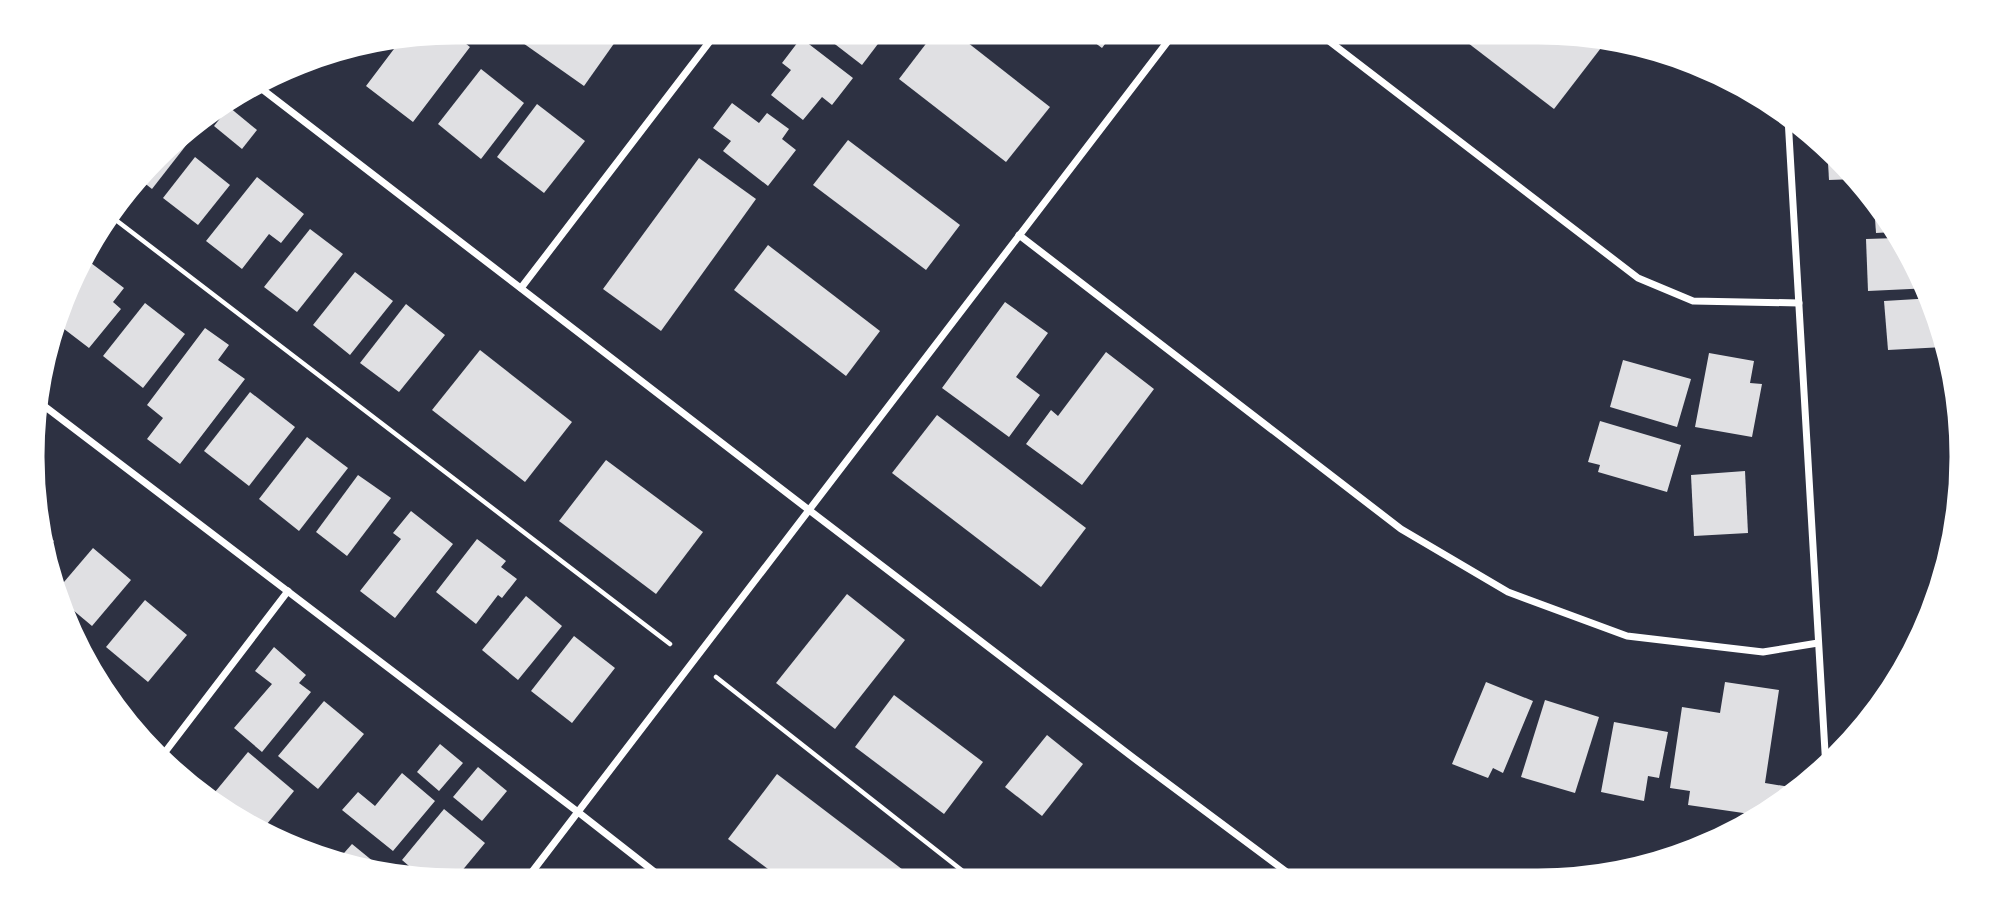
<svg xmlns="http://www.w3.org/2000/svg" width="1994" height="913" font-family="'Varela Round',sans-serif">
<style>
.building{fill:#e0e0e3}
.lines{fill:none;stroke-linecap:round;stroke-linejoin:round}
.path{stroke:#fff;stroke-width:4.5}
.minor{stroke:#fff;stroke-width:7}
.rim{fill:none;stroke:#fff;stroke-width:9}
</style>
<rect width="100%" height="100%" fill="#2d3142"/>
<g class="building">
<path d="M 508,28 L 625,28 L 584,86 L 506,31 Z"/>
<path d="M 814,28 L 890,28 L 862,65 Z"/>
<path d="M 938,28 L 949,28 L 1050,107 L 1006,162 L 899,79 Z"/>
<path d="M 1075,28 L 1117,28 L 1102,48 Z"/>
<path d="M 1480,28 L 1538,28 L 1600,40 L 1604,44 L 1554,109 L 1468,43 Z"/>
<path d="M 447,29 L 470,47 L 413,122 L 366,86 L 403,37 L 425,33 L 436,41 L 445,30 Z"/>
<path d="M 801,38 L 853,78 L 832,105 L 822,97 L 803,120 L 771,95 L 791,70 L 782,63 Z"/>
<path d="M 481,69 L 524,103 L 481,159 L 438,124 Z"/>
<path d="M 732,103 L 759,123 L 767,113 L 789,129 L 782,139 L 796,150 L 768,186 L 723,151 L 731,141 L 713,128 Z"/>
<path d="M 537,104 L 585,141 L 544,193 L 497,157 Z"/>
<path d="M 229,107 L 257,130 L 242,149 L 214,126 Z"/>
<path d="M 191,124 L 198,130 L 152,189 L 138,178 L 174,134 Z"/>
<path d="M 848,140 L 960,225 L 926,270 L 813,185 Z"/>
<path d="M 1827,145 L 1840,153 L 1857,179 L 1829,180 Z"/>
<path d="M 195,157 L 230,185 L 198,225 L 163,198 Z"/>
<path d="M 699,158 L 756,199 L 661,331 L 603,289 Z"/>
<path d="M 257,177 L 304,214 L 281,243 L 269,234 L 242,269 L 206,241 Z"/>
<path d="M 1874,204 L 1893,232 L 1876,233 Z"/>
<path d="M 310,229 L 343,254 L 297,312 L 264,287 Z"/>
<path d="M 1897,238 L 1931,288 L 1868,291 L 1866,239 Z"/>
<path d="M 768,245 L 880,331 L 846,376 L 734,290 Z"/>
<path d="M 91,263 L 124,288 L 113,302 L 121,309 L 89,348 L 55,322 L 66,294 Z"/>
<path d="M 355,272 L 393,301 L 350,355 L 313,325 Z"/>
<path d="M 1934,298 L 1944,347 L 1888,350 L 1884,301 Z"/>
<path d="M 1005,302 L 1048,333 L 1016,377 L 1040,395 L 1009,437 L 942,388 Z"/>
<path d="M 145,303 L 185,334 L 143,388 L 103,356 Z"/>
<path d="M 406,304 L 445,335 L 399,392 L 360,363 Z"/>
<path d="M 205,328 L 229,345 L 218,360 L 245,379 L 180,464 L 147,439 L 163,418 L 147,405 Z"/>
<path d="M 480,350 L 572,422 L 525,482 L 432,410 Z"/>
<path d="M 1106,352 L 1154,389 L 1082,485 L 1026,444 L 1051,410 L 1058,416 Z"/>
<path d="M 1709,353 L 1754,361 L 1750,383 L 1762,384 L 1752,437 L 1695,427 Z"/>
<path d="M 1623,360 L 1691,379 L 1677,427 L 1610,407 Z"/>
<path d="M 250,392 L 295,427 L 249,486 L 204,451 Z"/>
<path d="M 937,415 L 1086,528 L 1041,587 L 892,473 Z"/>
<path d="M 1600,421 L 1681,445 L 1667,492 L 1598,472 L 1600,465 L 1588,462 Z"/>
<path d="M 307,437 L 348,468 L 299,531 L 259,499 Z"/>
<path d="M 606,460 L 703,532 L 656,594 L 559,521 Z"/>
<path d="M 1745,471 L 1748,533 L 1694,536 L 1691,475 Z"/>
<path d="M 358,475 L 391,498 L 347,556 L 316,532 Z"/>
<path d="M 411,511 L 453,544 L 395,618 L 360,591 L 401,539 L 393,533 Z"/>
<path d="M 37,527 L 54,541 L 45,551 Z"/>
<path d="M 477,539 L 506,561 L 501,567 L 517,579 L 502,598 L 498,595 L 476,624 L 436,592 Z"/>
<path d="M 93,548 L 131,580 L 92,626 L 61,600 L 58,589 Z"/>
<path d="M 847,594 L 905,640 L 835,729 L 776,683 Z"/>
<path d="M 526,596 L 562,626 L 518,680 L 482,650 Z"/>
<path d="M 145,600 L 187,635 L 148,682 L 106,647 Z"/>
<path d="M 574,636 L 615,668 L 572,723 L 531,691 Z"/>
<path d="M 274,647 L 306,675 L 299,683 L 311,692 L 262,752 L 234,728 L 272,684 L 255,671 Z"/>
<path d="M 1486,682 L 1533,701 L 1503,773 L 1493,768 L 1488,778 L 1452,764 Z"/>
<path d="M 1725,682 L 1779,690 L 1765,783 L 1790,787 L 1787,803 L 1764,816 L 1688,805 L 1690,791 L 1670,788 L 1682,707 L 1720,713 Z"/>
<path d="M 894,695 L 983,762 L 944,814 L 855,747 Z"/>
<path d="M 1545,700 L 1599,717 L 1575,793 L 1521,777 Z"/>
<path d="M 324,701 L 364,734 L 318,789 L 278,756 Z"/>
<path d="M 1614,722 L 1668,732 L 1659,778 L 1648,776 L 1644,801 L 1601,792 Z"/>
<path d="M 1047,735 L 1083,764 L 1042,816 L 1005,787 Z"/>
<path d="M 440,744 L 463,763 L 439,791 L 417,772 Z"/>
<path d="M 248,752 L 294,791 L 262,830 L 215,792 Z"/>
<path d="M 478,767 L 507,791 L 482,821 L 453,797 Z"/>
<path d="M 402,773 L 435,801 L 393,851 L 342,810 L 358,792 L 375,806 Z"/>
<path d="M 777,774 L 907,873 L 899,884 L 788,884 L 728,839 Z"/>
<path d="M 444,809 L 485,843 L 451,884 L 424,879 L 402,860 Z"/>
<path d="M 352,844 L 385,871 L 337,861 Z"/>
</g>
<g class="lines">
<g class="path">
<path d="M 108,214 L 670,644"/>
<path d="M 716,677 L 978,883"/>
</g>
<g class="minor">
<path d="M 1312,28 L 1638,278 L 1693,301 L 1799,303"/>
<path d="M 258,86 L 809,510 L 1135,759 L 1288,873 L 1308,882"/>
<path d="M 1788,118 L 1826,769"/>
<path d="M 1019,235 L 1401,529 L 1508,592 L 1627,636 L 1763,652 L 1818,643"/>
<path d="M 521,288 L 720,28"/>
<path d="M 35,399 L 578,812 L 670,884"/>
<path d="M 159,760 L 288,591"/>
<path d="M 522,885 L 1178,28"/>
</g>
</g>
<path d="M0 0H1994V913H0ZM456 40H1538A416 416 0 0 1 1954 456V457A416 416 0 0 1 1538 873H456A416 416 0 0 1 40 457V456A416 416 0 0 1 456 40Z" fill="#fff" fill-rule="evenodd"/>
<path class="rim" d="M456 40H1538A416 416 0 0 1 1954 456V457A416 416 0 0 1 1538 873H456A416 416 0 0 1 40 457V456A416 416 0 0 1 456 40Z"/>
</svg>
